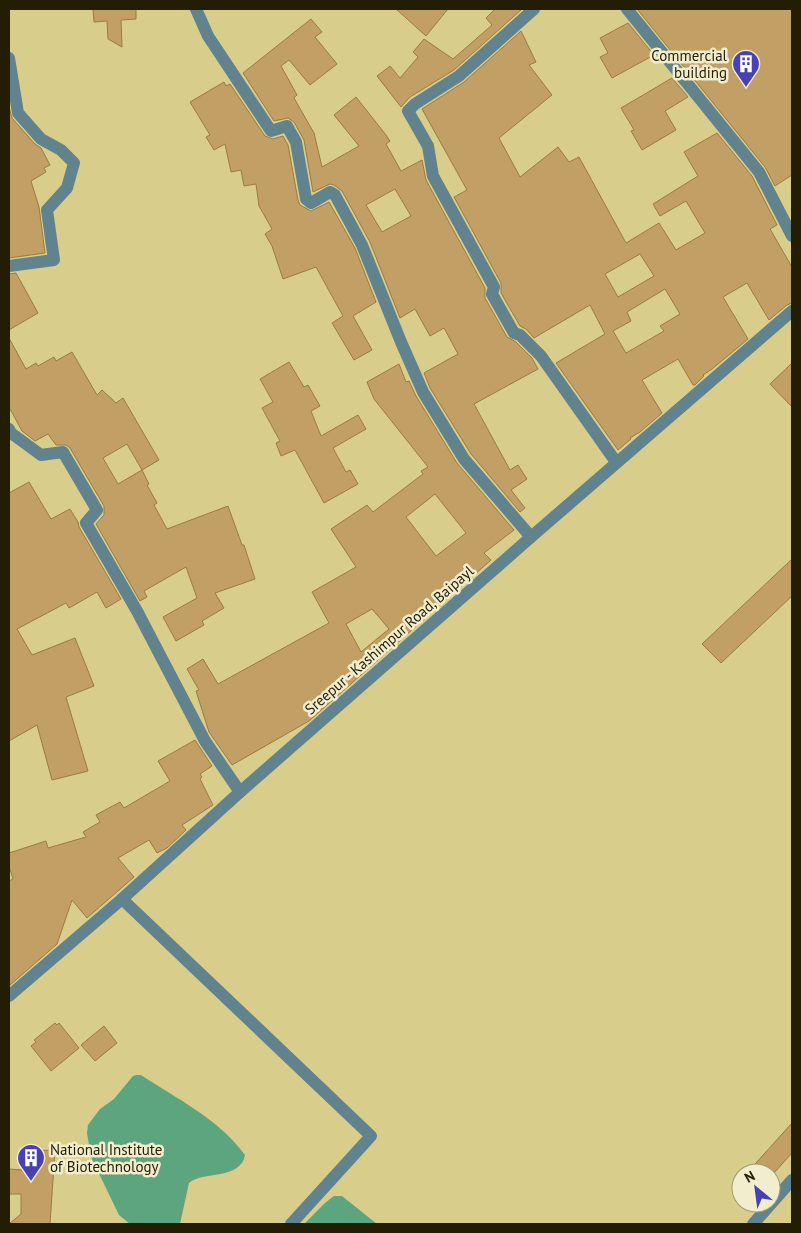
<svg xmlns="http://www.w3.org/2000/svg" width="801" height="1233" font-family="'PT Sans',sans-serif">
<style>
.water{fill:#5da57f}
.building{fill:#c19f65;stroke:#9c7b42;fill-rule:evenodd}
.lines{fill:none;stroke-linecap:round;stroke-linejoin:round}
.minor{stroke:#61838e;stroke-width:12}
.labels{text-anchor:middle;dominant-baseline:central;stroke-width:5;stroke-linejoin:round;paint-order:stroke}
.poi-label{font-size:15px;fill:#221d03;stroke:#f2edcd;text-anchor:end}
.street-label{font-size:15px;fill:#221d03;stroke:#f2edcd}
</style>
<rect width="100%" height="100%" fill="#d8cd8b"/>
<g class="water">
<path d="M 136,1075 L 141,1075 C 177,1099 219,1119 245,1155 C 241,1180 202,1171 189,1183 L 180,1224 L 130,1224 L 119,1215 L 91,1157 L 87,1133 L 88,1125 L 100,1109 L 114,1099 L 133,1076 Z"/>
<path d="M 334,1196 L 342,1196 L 377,1224 L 304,1224 L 325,1203 Z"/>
</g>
<g class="building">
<path d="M 93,9 L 136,9 L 136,19 L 121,20 L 122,47 L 108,39 L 107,21 L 94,22 Z"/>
<path d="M 396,9 L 448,9 L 426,36 Z"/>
<path d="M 495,9 L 522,9 L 454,70 L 410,97 L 401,107 L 377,76 L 390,66 L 400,78 L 418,57 L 413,52 L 424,39 L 453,59 L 492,25 L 486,18 Z"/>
<path d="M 637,9 L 792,9 L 792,175 L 775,186 L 765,167 Z"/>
<path d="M 311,19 L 322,32 L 315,37 L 337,64 L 310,85 L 289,60 L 281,66 L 297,95 L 294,98 L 314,133 L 322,167 L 359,146 L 334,115 L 356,97 L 386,135 L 390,141 L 386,144 L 401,171 L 422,160 L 426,180 L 485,288 L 485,298 L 507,337 L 516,342 L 532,358 L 538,369 L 474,404 L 510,470 L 518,465 L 527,479 L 511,490 L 525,508 L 520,512 L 471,454 L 430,388 L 424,373 L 458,354 L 444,328 L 430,336 L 415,309 L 400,318 L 370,242 L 342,191 L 334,185 L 330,184 L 313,192 L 304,140 L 294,122 L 288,118 L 274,121 L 243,73 ZM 395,189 L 411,216 L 382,232 L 366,205 Z"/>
<path d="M 628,23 L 654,55 L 612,78 L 600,57 L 608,53 L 600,38 Z"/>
<path d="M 521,31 L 536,62 L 529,65 L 552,95 L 499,138 L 520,177 L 558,147 L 569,162 L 579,157 L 626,243 L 659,223 L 676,250 L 705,233 L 686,201 L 660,216 L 653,204 L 698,176 L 684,152 L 717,133 L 752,176 L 777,225 L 770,229 L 792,267 L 792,303 L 787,305 L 769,320 L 747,283 L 723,297 L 748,339 L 712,369 L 703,375 L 704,376 L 695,385 L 693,385 L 678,359 L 642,380 L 662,413 L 640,432 L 630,438 L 631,439 L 618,450 L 556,363 L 605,334 L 590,305 L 534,338 L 526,329 L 520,326 L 501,293 L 501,283 L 454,197 L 467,190 L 422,109 L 464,82 ZM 640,254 L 654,276 L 618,297 L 605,274 ZM 665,289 L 680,314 L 660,326 L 664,331 L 626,353 L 613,331 L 631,321 L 627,312 Z"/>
<path d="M 672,78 L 688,97 L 665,111 L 676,130 L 642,150 L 631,131 L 634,130 L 621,108 Z"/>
<path d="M 224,82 L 226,86 L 230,84 L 265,136 L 273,139 L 283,136 L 288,145 L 298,200 L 300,205 L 311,211 L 329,202 L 355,248 L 376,302 L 353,316 L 372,350 L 354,360 L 332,323 L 343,316 L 316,267 L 283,279 L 272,246 L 265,234 L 272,229 L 259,206 L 256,184 L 244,186 L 241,170 L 231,172 L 225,144 L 214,150 L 206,137 L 210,135 L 190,102 Z"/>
<path d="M 9,107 L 12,118 L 35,144 L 41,148 L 50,165 L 44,168 L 46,172 L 31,181 L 39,207 L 45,253 L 9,258 Z"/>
<path d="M 16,273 L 38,313 L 9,330 L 9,274 Z"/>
<path d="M 9,338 L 26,369 L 36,363 L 38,366 L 54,357 L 56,361 L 72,352 L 97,395 L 102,390 L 116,403 L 123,398 L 159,460 L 142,470 L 127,444 L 103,458 L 118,484 L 142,470 L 149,484 L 147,485 L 157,503 L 154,505 L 167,529 L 228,506 L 242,545 L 244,545 L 255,579 L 215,593 L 224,608 L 202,621 L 204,625 L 176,641 L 163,617 L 197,598 L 186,567 L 144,591 L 147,597 L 140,601 L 96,524 L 104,515 L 104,506 L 70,448 L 66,445 L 56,445 L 48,434 L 35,441 L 22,431 L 9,407 Z"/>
<path d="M 289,362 L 304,387 L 308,385 L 320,406 L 311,411 L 321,436 L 358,415 L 366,429 L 333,448 L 346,472 L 350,470 L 358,484 L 324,503 L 295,450 L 281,456 L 276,443 L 280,441 L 262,408 L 273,402 L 260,379 Z"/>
<path d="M 792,363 L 792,407 L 770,384 Z"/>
<path d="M 399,364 L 406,382 L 409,381 L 416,396 L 457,463 L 514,530 L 484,553 L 491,560 L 309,721 L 232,765 L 209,732 L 196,691 L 199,690 L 187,669 L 203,659 L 218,684 L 329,623 L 312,592 L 356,567 L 331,529 L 367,505 L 373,512 L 423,474 L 421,471 L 428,467 L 374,399 L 367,382 ZM 435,494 L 466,533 L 436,556 L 406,517 ZM 372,609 L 389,629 L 361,652 L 346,624 Z"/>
<path d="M 29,482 L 51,519 L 70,509 L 78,522 L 79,527 L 121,599 L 106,608 L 97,592 L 69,608 L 66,603 L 17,629 L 32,655 L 75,638 L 94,686 L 66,697 L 88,771 L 52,780 L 37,725 L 9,741 L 9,493 Z"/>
<path d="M 792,559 L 792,596 L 721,663 L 702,644 Z"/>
<path d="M 195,740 L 212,766 L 200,774 L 202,777 L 200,779 L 213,805 L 182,825 L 186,830 L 167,848 L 157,853 L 149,840 L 118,858 L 134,877 L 87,918 L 72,900 L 57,944 L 9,986 L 9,881 L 13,879 L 9,866 L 9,853 L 46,841 L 48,848 L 86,837 L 83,832 L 100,822 L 96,815 L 120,802 L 124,808 L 170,781 L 158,761 Z"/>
<path d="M 55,1023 L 57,1025 L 59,1023 L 79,1048 L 51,1071 L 31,1046 L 36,1042 L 34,1040 Z"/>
<path d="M 104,1026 L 117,1043 L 95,1061 L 81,1045 Z"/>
<path d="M 792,1123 L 792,1153 L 774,1173 L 747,1173 Z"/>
<path d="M 55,1150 L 50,1224 L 9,1224 L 21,1214 L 21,1194 L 9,1194 L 9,1169 L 22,1170 L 23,1151 Z"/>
</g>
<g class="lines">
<g class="minor">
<path d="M 196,9 L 208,36 L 271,131 L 287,126 L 296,142 L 306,199 L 311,203 L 330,192 L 335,195 L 362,245 L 401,342 L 423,392 L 464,459 L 531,537"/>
<path d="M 534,9 L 459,76 L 415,104 L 408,111 L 428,146 L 433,176 L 494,287 L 492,294 L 514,333 L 520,335 L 541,356 L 616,462"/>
<path d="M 627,9 L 759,172 L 792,236"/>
<path d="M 9,58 L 18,113 L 41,139 L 61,150 L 74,163 L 67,188 L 47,210 L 54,260 L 9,266"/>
<path d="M 9,429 L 11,433 L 41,455 L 63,452 L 97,510 L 86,523 L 137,611 L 205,741 L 240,792"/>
<path d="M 122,899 L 371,1136 L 291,1224"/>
<path d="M 9,996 L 122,899 L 240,792 L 531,537 L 792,311"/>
<path d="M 753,1224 L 792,1180"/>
</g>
</g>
<defs>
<symbol id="building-pin" viewBox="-11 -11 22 30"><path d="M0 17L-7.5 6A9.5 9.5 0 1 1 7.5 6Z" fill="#4840b6" stroke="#f2edcd"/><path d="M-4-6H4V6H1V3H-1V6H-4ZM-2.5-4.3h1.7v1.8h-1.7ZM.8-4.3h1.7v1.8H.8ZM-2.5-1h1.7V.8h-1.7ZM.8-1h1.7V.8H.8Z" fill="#fff"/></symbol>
</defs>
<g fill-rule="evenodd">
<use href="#building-pin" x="730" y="48" width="32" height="43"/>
<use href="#building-pin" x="15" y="1142" width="32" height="43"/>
</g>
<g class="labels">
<g class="poi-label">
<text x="727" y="55">Commercial<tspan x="727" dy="17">building</tspan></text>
<text x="50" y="1149" text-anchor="start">National Institute<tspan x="50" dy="17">of Biotechnology</tspan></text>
</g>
<g class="street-label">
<text transform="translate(389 640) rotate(-41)">Sreepur - Kashimpur Road, Baipayl</text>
</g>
</g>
<rect width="801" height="1233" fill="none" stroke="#221d03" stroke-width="20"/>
<g transform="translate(756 1188) rotate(331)"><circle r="24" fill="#f2edcd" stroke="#9f9a7c"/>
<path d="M0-4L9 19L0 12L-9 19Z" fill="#4840b6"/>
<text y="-8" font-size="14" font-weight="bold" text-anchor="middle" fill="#221d03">N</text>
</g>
</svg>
